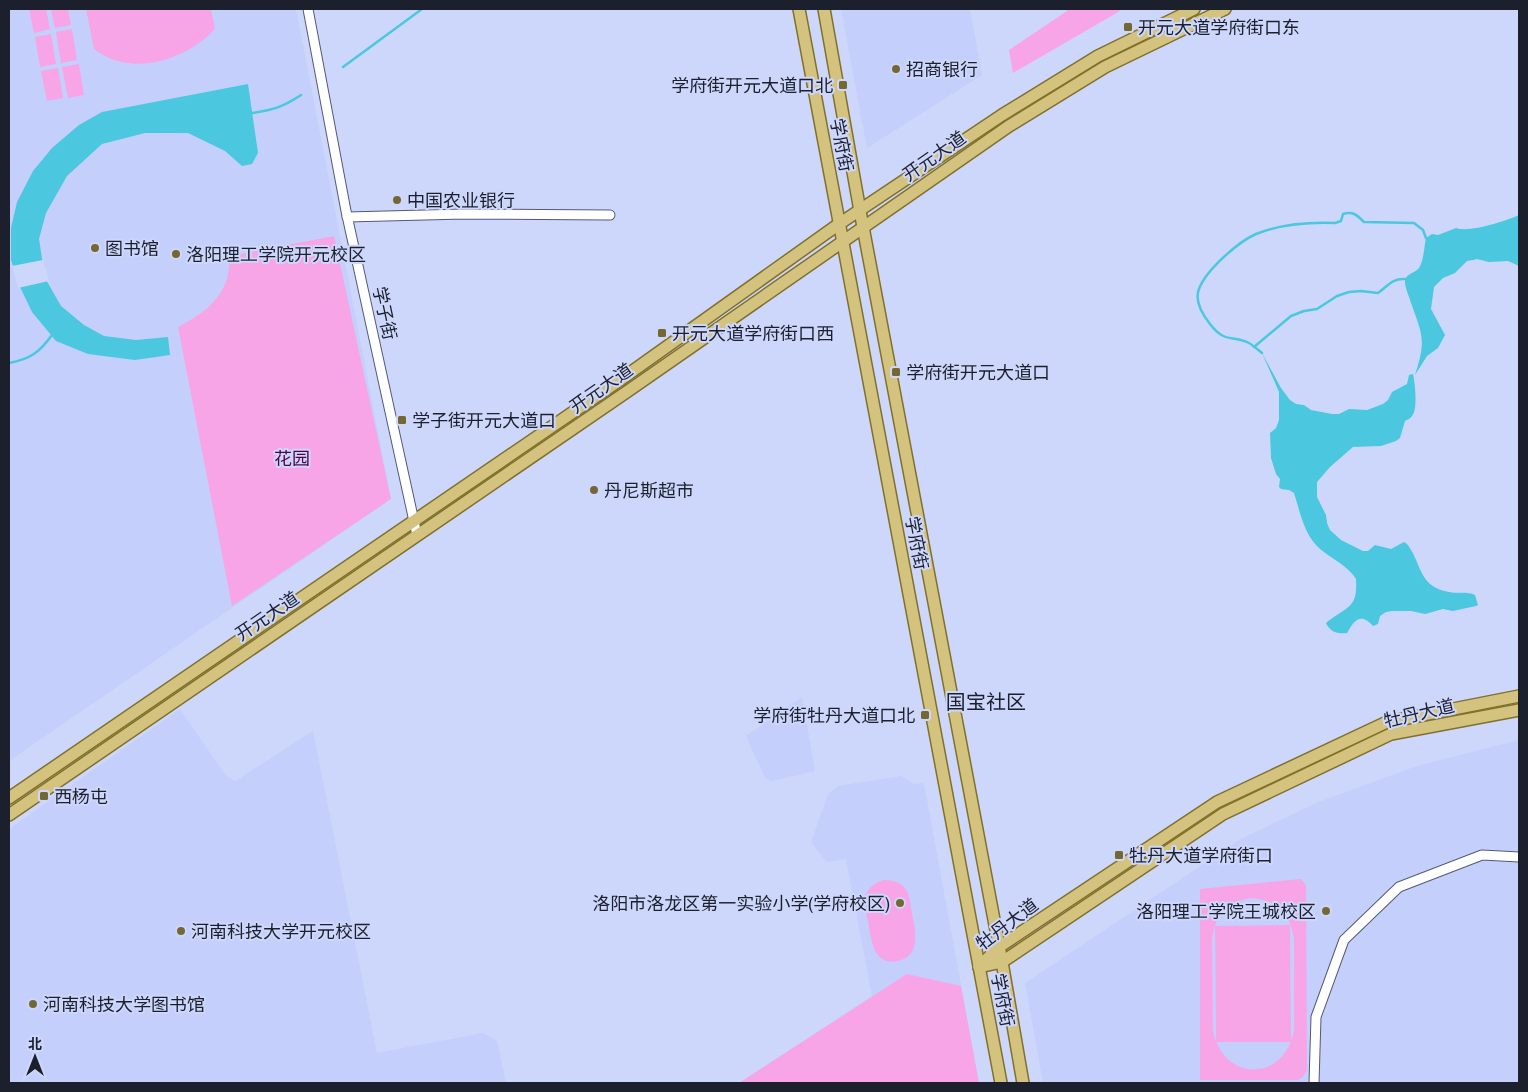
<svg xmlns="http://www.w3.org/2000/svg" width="1528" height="1092" font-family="'Archivo Narrow','Noto Sans SC',sans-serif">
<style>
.built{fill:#c4cffb}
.green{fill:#f7a5e7;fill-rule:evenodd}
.water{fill:#4bc7e0}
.pier{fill:#cdd7fb}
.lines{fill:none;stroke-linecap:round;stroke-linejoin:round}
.stream{stroke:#4bc7e0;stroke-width:2.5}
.minor-casing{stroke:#525a79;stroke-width:11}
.major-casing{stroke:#81702b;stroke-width:14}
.minor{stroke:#fff;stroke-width:9}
.major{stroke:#d4c37f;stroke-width:11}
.poi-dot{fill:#756734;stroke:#cdd7fb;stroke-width:2}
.labels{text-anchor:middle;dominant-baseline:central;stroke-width:4;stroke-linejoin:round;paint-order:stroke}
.poi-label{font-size:18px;fill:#1c1f2c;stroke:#cdd7fb;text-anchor:start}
.street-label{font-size:18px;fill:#1c1f2c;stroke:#cdd7fb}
.park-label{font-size:18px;fill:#520049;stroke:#cdd7fb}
.quarter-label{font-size:20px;fill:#1c1f2c;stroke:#cdd7fb}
</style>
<rect width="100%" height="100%" fill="#cdd7fb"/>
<g class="built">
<path d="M 9,9 L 296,9 L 391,499 L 9,761 Z"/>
<path d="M 841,9 L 970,9 L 982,75 L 867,148 Z"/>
<path d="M 802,697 L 815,771 L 772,781 L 765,778 L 746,736 Z"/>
<path d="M 180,709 L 226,776 L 235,781 L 313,731 L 377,1053 L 483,1033 L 497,1041 L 506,1083 L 9,1083 L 9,829 Z"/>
<path d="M 1519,740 L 1519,1083 L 1043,1083 L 1025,983 L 1241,839 L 1316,803 L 1417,766 Z"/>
<path d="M 901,776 L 914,784 L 924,783 L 979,1083 L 739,1083 L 872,996 L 846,859 L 827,862 L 811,842 L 828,794 L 838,786 Z"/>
</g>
<g class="green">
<path d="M 29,9 L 46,9 L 50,29 L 34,33 Z"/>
<path d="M 51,9 L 68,9 L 71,25 L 55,28 Z"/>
<path d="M 86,9 L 211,9 L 215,29 C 186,60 131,78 94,49 Z"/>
<path d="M 1066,9 L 1119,9 L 1120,11 L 1013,73 L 1009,50 L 1067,11 Z"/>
<path d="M 72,29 L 77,60 L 61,63 L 56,32 Z"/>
<path d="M 51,34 L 56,64 L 40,67 L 35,37 Z"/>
<path d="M 79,64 L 84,95 L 68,98 L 62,67 Z"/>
<path d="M 58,68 L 63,98 L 47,101 L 41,71 Z"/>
<path d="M 334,236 L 391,499 L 232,606 L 178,327 C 199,316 219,303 227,279 C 229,272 229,263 230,256 Z"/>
<path d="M 1301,879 L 1306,885 L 1307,1069 C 1305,1075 1303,1078 1298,1080 L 1200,1080 L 1200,889 ZM 1252,898 C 1278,901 1290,913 1294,939 L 1294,1030 C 1285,1082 1224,1083 1213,1031 L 1212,941 C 1215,914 1226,902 1252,898 Z"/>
<path d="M 883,880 C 891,880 898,881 904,887 C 910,894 910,904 912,913 C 915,929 922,956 898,961 C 873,966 871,939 868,921 C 866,913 863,903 866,895 C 869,887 875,883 883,880 Z"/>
<path d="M 1290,925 L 1291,1042 L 1216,1042 L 1215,926 Z"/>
<path d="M 907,974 L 961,986 L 979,1083 L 739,1083 Z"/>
</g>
<g class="water">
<path d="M 248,84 L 258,153 L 252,164 L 242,166 L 225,151 L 188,133 L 145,133 L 102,144 L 67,176 L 46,213 L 39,239 L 45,278 L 61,306 L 84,325 L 104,336 L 136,340 L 168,337 L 170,355 L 135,360 L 88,354 L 56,341 L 32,312 L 20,287 L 11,260 L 11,228 L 17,202 L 33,171 L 52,148 L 79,125 L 102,112 Z"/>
<path d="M 1519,215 L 1519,266 L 1508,261 L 1489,262 L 1477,259 L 1473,260 L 1467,261 L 1455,273 L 1443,278 L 1434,287 L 1431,309 L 1445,335 L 1438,348 L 1427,356 L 1415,375 C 1426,341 1423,336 1411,303 C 1409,295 1405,289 1405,281 C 1405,274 1415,273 1419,268 C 1424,260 1424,247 1426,238 L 1432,234 L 1438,235 L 1456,228 C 1469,233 1506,221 1519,215 Z"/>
<path d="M 1262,353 L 1281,388 L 1290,400 L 1296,404 L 1304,405 L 1311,410 L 1332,414 L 1339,414 L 1349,409 L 1367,410 L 1383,404 L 1388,400 L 1392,392 L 1407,384 L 1409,375 L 1413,374 C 1415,383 1418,410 1412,416 C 1411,418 1407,420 1405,421 L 1400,438 L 1396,441 L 1381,446 L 1353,447 L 1330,467 L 1317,482 L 1317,497 L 1326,515 L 1327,523 L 1330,530 L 1341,540 L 1363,551 L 1368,551 L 1375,545 L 1391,549 L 1404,542 L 1407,544 C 1422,563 1418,587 1449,592 C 1458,594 1467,591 1475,595 L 1478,605 L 1476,606 L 1453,611 L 1443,609 L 1425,614 L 1411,611 L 1392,611 L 1386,612 L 1380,616 L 1378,624 L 1373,626 C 1361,612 1354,620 1347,633 C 1337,634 1330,632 1326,623 C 1346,606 1358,610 1356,579 C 1347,565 1332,559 1320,549 C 1304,535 1300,512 1294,493 L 1289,490 L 1281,489 L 1279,487 L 1280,479 L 1276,474 L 1271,458 L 1270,433 L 1276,428 L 1279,420 L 1279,392 Z"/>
</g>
<path class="pier" d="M 43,260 L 49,281 L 18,288 L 12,266 Z"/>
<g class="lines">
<g class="stream">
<path d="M 343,67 L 422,9"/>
<path d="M 252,113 C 273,110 283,107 301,95"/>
<path d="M 1254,347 L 1291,316 L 1304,311 L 1317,309 L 1337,296 L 1349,292 L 1361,291 L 1378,293 C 1388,286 1392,278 1405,279"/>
<path d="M 1262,353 C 1258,350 1254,346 1249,343 C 1234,335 1225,344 1210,324 C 1203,315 1194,301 1199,289 C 1206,270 1238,242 1256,234 C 1281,224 1309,222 1335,223 L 1341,221 L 1343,214 C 1353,211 1357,215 1364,222 L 1414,223 L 1423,230 L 1426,238"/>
<path d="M 9,363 C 30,359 39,353 52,335"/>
</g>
<defs>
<g id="minor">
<path d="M 308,9 L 346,211 L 417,535"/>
<path d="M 347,217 L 464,214 L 610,215"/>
<path d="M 1314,1083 L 1316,1017 L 1344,940 L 1399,887 L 1482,855 L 1519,857"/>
</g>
<g id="major">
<path d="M 799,9 L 1001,1083"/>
<path d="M 824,9 L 860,211 L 1002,962 L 1023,1083"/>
<path d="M 9,798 L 620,380 L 839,224 L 1002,115 L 1098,56 L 1194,9"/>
<path d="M 9,815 L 628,391 L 1009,126 L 1105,67 L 1225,9"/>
<path d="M 979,967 L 999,947 L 1217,802 L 1387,722 L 1519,696"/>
<path d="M 979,967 L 1002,962 L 1223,814 L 1391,734 L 1519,710"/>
</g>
</defs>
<use href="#minor" class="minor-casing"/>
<use href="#major" class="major-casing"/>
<use href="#minor" class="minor"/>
<use href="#major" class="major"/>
</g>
<g class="poi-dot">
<rect x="1123" y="22" width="10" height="10" rx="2.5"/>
<circle cx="896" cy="69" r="5"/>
<rect x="838" y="80" width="10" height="10" rx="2.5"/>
<circle cx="397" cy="200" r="5"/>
<circle cx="95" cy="248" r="5"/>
<circle cx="176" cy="254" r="5"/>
<rect x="657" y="328" width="10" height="10" rx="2.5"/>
<rect x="891" y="367" width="10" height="10" rx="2.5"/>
<rect x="397" y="415" width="10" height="10" rx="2.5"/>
<circle cx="594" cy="490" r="5"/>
<rect x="920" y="710" width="10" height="10" rx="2.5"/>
<rect x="39" y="791" width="10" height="10" rx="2.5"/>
<rect x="1114" y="850" width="10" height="10" rx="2.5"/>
<circle cx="900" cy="903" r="5"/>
<circle cx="1326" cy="911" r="5"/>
<circle cx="181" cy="931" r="5"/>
<circle cx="33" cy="1004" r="5"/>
</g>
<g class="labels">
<g class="poi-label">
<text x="1138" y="27">开元大道学府街口东</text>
<text x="906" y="69">招商银行</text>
<text x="833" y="85" text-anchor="end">学府街开元大道口北</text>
<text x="407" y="200">中国农业银行</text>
<text x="105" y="248">图书馆</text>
<text x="186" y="254">洛阳理工学院开元校区</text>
<text x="672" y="333">开元大道学府街口西</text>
<text x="906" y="372">学府街开元大道口</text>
<text x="412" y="420">学子街开元大道口</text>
<text x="604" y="490">丹尼斯超市</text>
<text x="915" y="715" text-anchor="end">学府街牡丹大道口北</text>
<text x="54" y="796">西杨屯</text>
<text x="1129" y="855">牡丹大道学府街口</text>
<text x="890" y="903" text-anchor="end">洛阳市洛龙区第一实验小学(学府校区)</text>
<text x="1316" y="911" text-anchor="end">洛阳理工学院王城校区</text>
<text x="191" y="931">河南科技大学开元校区</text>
<text x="43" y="1004">河南科技大学图书馆</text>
</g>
<g class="street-label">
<text transform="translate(842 145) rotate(79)">学府街</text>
<text transform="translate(934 156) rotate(-35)">开元大道</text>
<text transform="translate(385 313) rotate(78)">学子街</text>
<text transform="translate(601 388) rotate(-35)">开元大道</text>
<text transform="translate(917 543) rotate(79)">学府街</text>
<text transform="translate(267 616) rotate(-34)">开元大道</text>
<text transform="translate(1419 713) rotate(-13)">牡丹大道</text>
<text transform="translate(1007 924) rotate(-37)">牡丹大道</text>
<text transform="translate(1003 1000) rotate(79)">学府街</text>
</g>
<g class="park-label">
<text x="292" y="458">花园</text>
</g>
<g class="quarter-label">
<text x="986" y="701">国宝社区</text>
</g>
</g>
<rect width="1528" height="1092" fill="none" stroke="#1c1f2c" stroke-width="20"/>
<g transform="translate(35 1057)" stroke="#cdd7fb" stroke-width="4" paint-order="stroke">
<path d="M0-4L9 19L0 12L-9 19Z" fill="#1c1f2c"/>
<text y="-8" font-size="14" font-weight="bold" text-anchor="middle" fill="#1c1f2c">北</text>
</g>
</svg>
